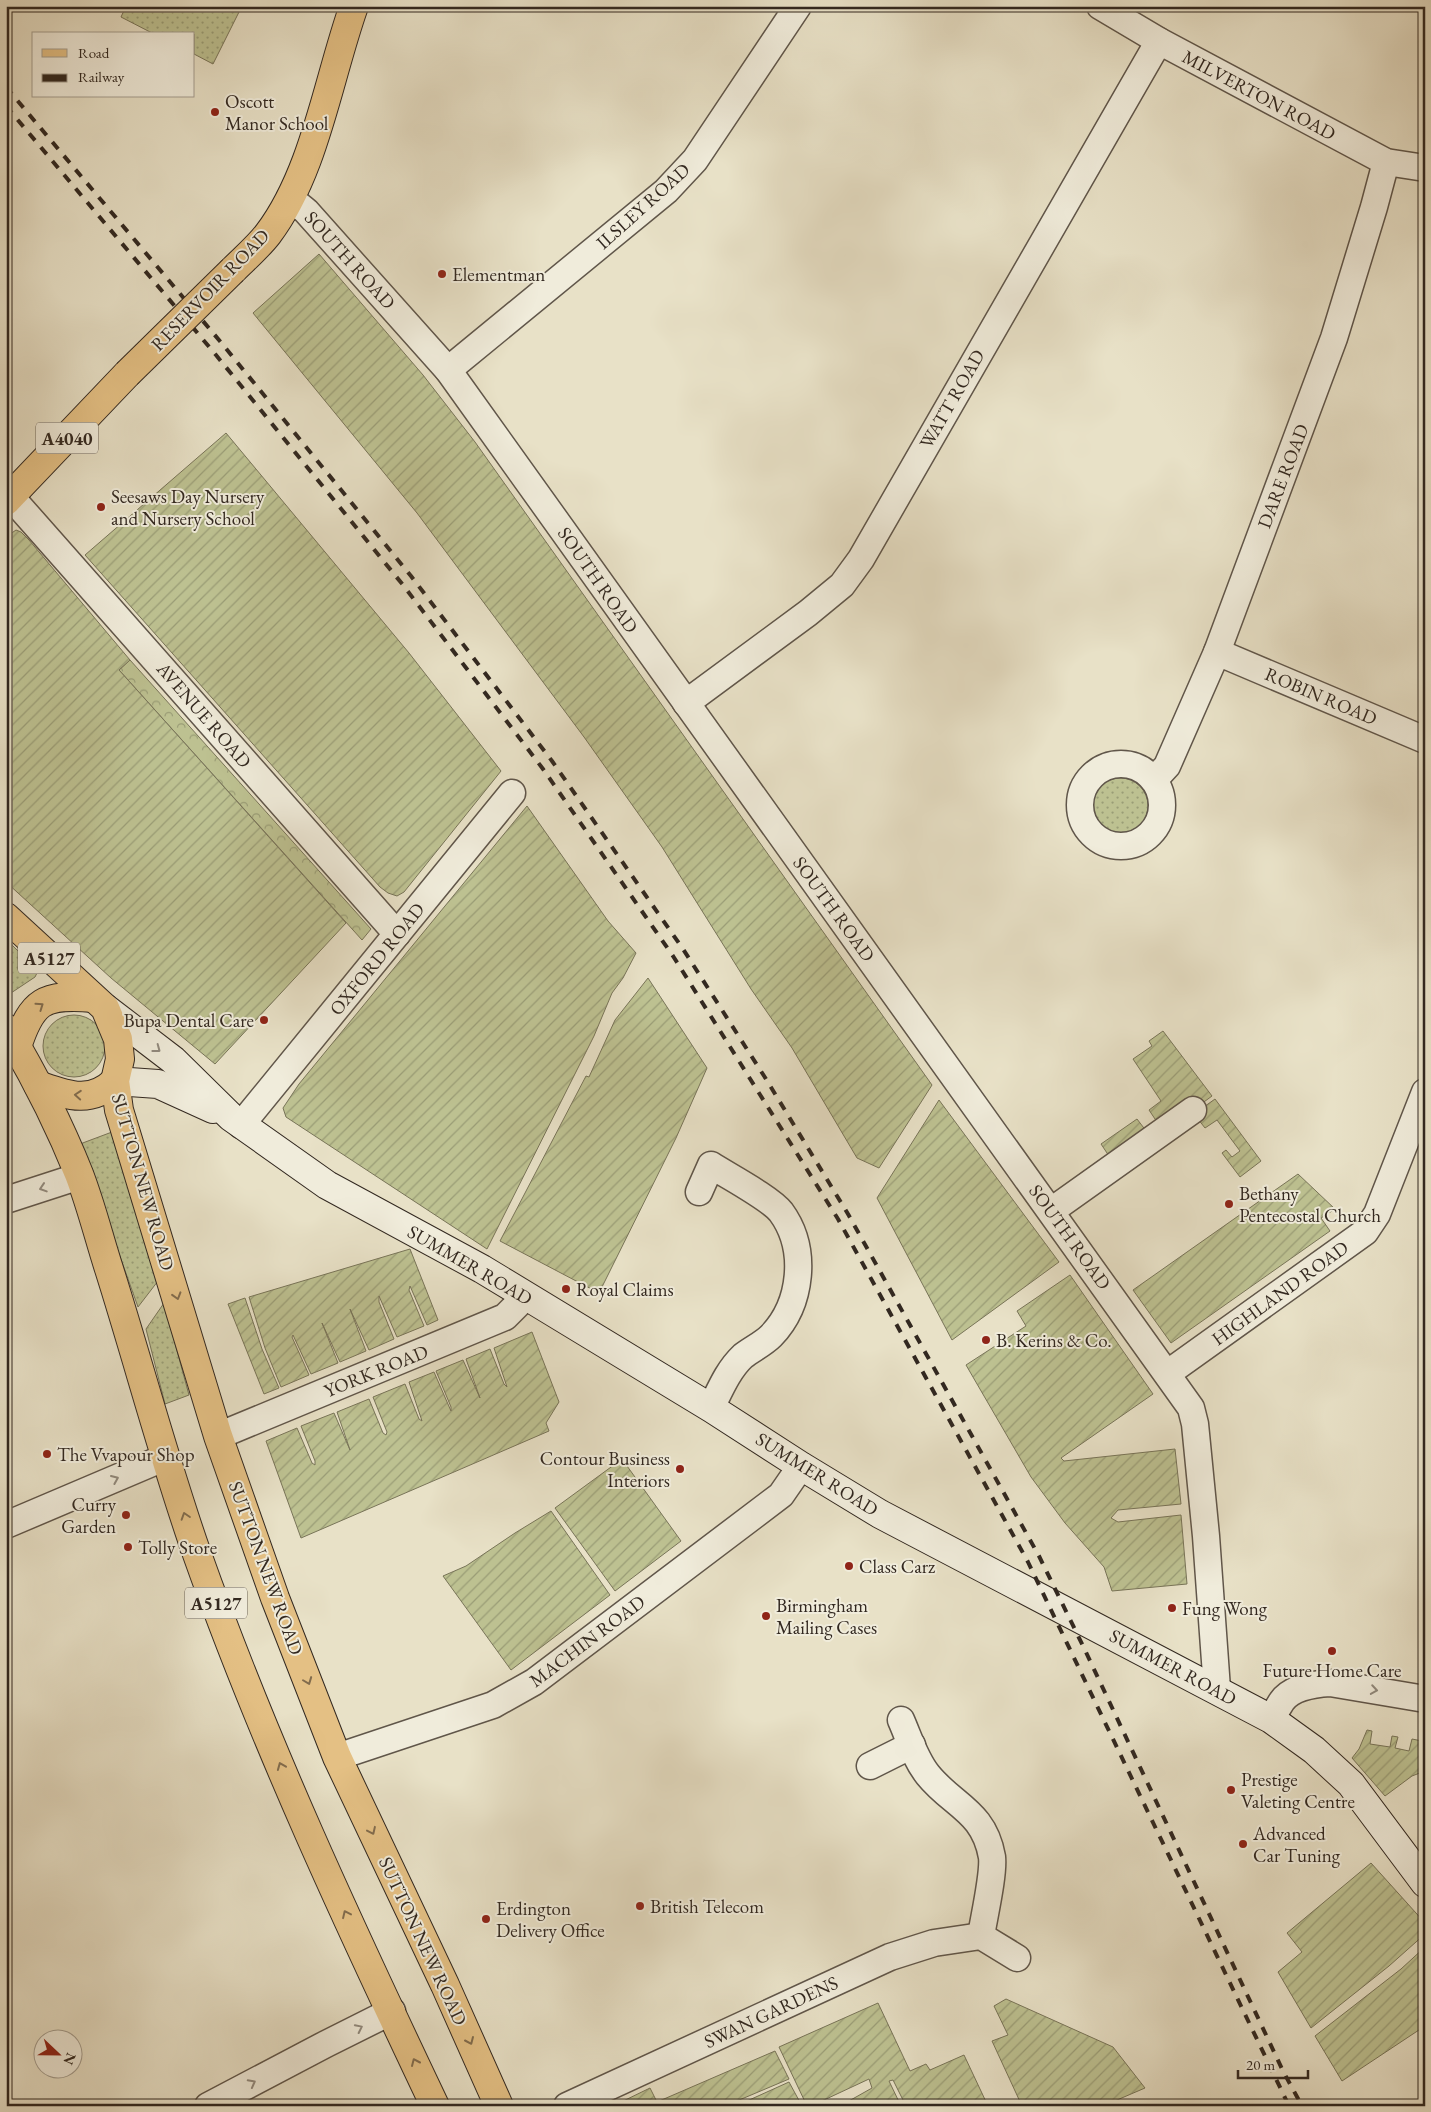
<svg xmlns="http://www.w3.org/2000/svg" width="1431" height="2112" font-family="'EB Garamond',serif">
<style>
.grass{fill:url(#grass-dots);stroke:#787458}
.forest{fill:url(#forest-crowns);stroke:#787458}
.garden{fill:url(#garden-furrows);stroke:#787458}
.lines{fill:none;stroke-linecap:round;stroke-linejoin:round}
.street-casing{stroke:#60564a;stroke-width:29}
.secondary-casing{stroke:#322820;stroke-width:30}
.primary-casing{stroke:#322820;stroke-width:30}
.street{stroke:#f0ecdb;stroke-width:26}
.secondary{stroke:#f0ecdb;stroke-width:28}
.primary{stroke:#e4c084;stroke-width:28}
.rail{stroke:#322820;stroke-width:4;stroke-dasharray:9 9;stroke-linecap:butt}
.primary-bridge-casing{stroke:#322820;stroke-width:30;stroke-linecap:butt}
.primary-bridge{stroke:#e4c084;stroke-width:28}
.oneway{stroke:#826c4d}
.oneway2{stroke:#918a7e}
.poi-dot{fill:#8f2418;stroke:#f0ecdb;stroke-width:2}
.labels{text-anchor:middle;dominant-baseline:central;stroke-width:4;stroke-linejoin:round;paint-order:stroke}
.shield{fill:#f0ecdb;stroke:#6b6358;stroke-width:1}
.shield-label{font-size:18px;font-weight:bold;fill:#322820}
.street-label{font-size:19px;fill:#322820;stroke:#f0ecdb}
.poi-label{font-size:19px;fill:#322820;stroke:#f0ecdb;text-anchor:start}
</style>
<defs>
<pattern id="grass-dots" width="8" height="8" patternUnits="userSpaceOnUse" patternTransform="scale(1.25)"><rect width="8" height="8" fill="#bdc191"/><path d="M2 2h.1M6 6h.1" fill="none" stroke="#9a9d76" stroke-width="1.8" stroke-linecap="round"/></pattern>
<pattern id="forest-crowns" width="20" height="18" patternUnits="userSpaceOnUse" patternTransform="scale(1.25)"><rect width="20" height="18" fill="#bdc191"/><path d="M2 6a3 3 0 1 1 6 0M12 15a3 3 0 1 1 6 0" fill="none" stroke="#9a9d76"/></pattern>
<pattern id="garden-furrows" width="10" height="10" patternUnits="userSpaceOnUse" patternTransform="scale(1.25)"><rect width="10" height="10" fill="#bdc191"/><path d="M-1 1l2-2M0 10L10 0M9 11l2-2" fill="none" stroke="#9a9d76"/></pattern>
</defs>
<rect width="100%" height="100%" fill="#e8e1c7"/>
<filter id="stains"><feTurbulence type="fractalNoise" baseFrequency=".004" numOctaves="4"/><feColorMatrix values="0 0 0 0 .2 0 0 0 0 .09 0 0 0 0 .02 0 0 0 .5 -.17"/></filter>
<radialGradient id="worn" r=".72"><stop offset=".6" stop-color="#630" stop-opacity="0"/><stop offset="1" stop-color="#630" stop-opacity=".3"/></radialGradient>
<g class="grass">
<path d="M 126,6 L 242,6 L 213,64 L 194,54 L 194,34 L 154,34 L 121,17 Z"/>
<circle cx="1120" cy="806" r="28"/>
<path d="M 6,939 L 38,971 L 35,977 L 11,993 L 6,991 Z"/>
<circle cx="74" cy="1046" r="31"/>
<path d="M 112,1132 L 158,1281 L 138,1307 L 80,1144 Z"/>
<path d="M 164,1303 L 189,1395 L 165,1404 L 146,1329 Z"/>
</g>
<path class="forest" d="M 130,660 L 371,929 L 362,940 L 119,670 Z"/>
<g class="garden">
<path d="M 319,254 L 423,375 L 475,442 L 932,1085 L 879,1168 L 857,1158 L 792,1048 L 751,989 L 662,847 L 584,737 L 417,513 L 253,313 Z"/>
<path d="M 226,433 L 409,653 L 501,771 L 404,892 L 397,896 L 388,893 L 380,887 L 85,555 Z"/>
<path d="M 16,530 L 21,532 L 29,540 L 130,660 L 119,670 L 346,923 L 215,1064 L 111,978 L 6,882 L 6,537 Z"/>
<path d="M 527,806 L 608,921 L 636,953 L 623,978 L 612,993 L 594,1036 L 487,1249 L 286,1117 L 283,1108 L 299,1084 Z"/>
<path d="M 648,978 L 707,1068 L 676,1138 L 599,1293 L 500,1241 L 586,1076 L 589,1077 L 615,1020 Z"/>
<path d="M 1163,1031 L 1212,1096 L 1189,1113 L 1161,1128 L 1149,1110 L 1161,1101 L 1133,1059 L 1152,1046 L 1149,1041 Z"/>
<path d="M 1215,1099 L 1261,1161 L 1240,1177 L 1222,1153 L 1226,1150 L 1232,1157 L 1240,1151 L 1217,1120 L 1205,1128 L 1194,1114 Z"/>
<path d="M 939,1100 L 1059,1262 L 952,1340 L 877,1198 Z"/>
<path d="M 1137,1119 L 1150,1136 L 1113,1162 L 1101,1144 Z"/>
<path d="M 1298,1174 L 1335,1209 L 1321,1218 L 1330,1231 L 1171,1343 L 1133,1290 Z"/>
<path d="M 410,1249 L 438,1320 L 427,1325 L 410,1286 L 409,1290 L 424,1326 L 397,1337 L 379,1296 L 379,1302 L 394,1339 L 369,1350 L 350,1309 L 366,1351 L 340,1362 L 322,1323 L 338,1363 L 311,1374 L 293,1335 L 292,1337 L 309,1375 L 281,1387 L 265,1348 L 249,1297 Z"/>
<path d="M 1070,1275 L 1153,1394 L 1061,1458 L 1064,1461 L 1175,1449 L 1181,1504 L 1118,1510 L 1111,1518 L 1118,1522 L 1181,1515 L 1187,1584 L 1112,1591 L 1104,1567 L 1065,1523 L 1031,1477 L 966,1365 L 1026,1326 L 1017,1311 Z"/>
<path d="M 245,1298 L 262,1349 L 279,1388 L 264,1394 L 228,1304 Z"/>
<path d="M 532,1332 L 559,1402 L 546,1423 L 549,1431 L 301,1538 L 266,1441 L 297,1428 L 312,1463 L 315,1465 L 315,1461 L 301,1426 L 334,1413 L 350,1450 L 337,1412 L 369,1399 L 383,1433 L 386,1435 L 387,1432 L 373,1397 L 405,1384 L 419,1419 L 422,1421 L 409,1382 L 434,1372 L 451,1411 L 451,1407 L 436,1371 L 463,1360 L 480,1398 L 466,1359 L 490,1349 L 504,1384 L 507,1387 L 494,1348 Z"/>
<path d="M 622,1459 L 681,1541 L 615,1591 L 555,1508 Z"/>
<path d="M 551,1511 L 610,1595 L 511,1670 L 443,1576 L 466,1566 L 515,1533 Z"/>
<path d="M 1367,1730 L 1372,1731 L 1370,1744 L 1390,1747 L 1392,1736 L 1398,1737 L 1395,1748 L 1409,1751 L 1412,1739 L 1422,1741 L 1420,1750 L 1425,1751 L 1425,1771 L 1412,1776 L 1385,1796 L 1352,1758 L 1359,1749 Z"/>
<path d="M 1371,1863 L 1425,1923 L 1425,1934 L 1389,1966 L 1311,2028 L 1278,1972 L 1302,1952 L 1287,1933 Z"/>
<path d="M 1425,1947 L 1425,2026 L 1342,2081 L 1315,2036 L 1401,1969 Z"/>
<path d="M 1006,1999 L 1113,2047 L 1145,2088 L 1103,2106 L 1022,2106 L 992,2041 L 1008,2035 L 994,2006 Z"/>
<path d="M 878,2003 L 910,2071 L 926,2064 L 930,2070 L 964,2055 L 988,2106 L 906,2106 L 893,2080 L 889,2081 L 901,2106 L 840,2106 L 872,2088 L 869,2079 L 824,2100 L 807,2106 L 779,2047 Z"/>
<path d="M 775,2051 L 789,2079 L 725,2106 L 613,2106 L 650,2088 L 657,2102 Z"/>
<path d="M 789,2082 L 802,2106 L 736,2106 Z"/>
</g>
<g class="lines">
<defs>
<g id="street">
<path d="M 1100,6 L 1159,41 L 1386,162 L 1425,168"/>
<path d="M 290,198 L 306,211 L 448,370 L 1191,1408 L 1195,1424 L 1206,1536 L 1217,1689"/>
<path d="M 448,370 L 666,191 L 695,160 L 798,6"/>
<path d="M 11,497 L 397,934"/>
<path d="M 1217,652 L 1425,740"/>
<path d="M 686,703 L 808,613 L 842,585 L 861,559 L 1159,41"/>
<circle cx="1121" cy="805" r="41"/>
<path d="M 1154,780 L 1167,766 L 1217,652 L 1334,338 L 1374,207 L 1386,162"/>
<path d="M 241,1125 L 512,793"/>
<path d="M 699,1192 L 711,1165 C 728,1176 770,1198 781,1212 C 808,1249 802,1304 771,1336 C 763,1344 752,1349 743,1356 C 728,1370 720,1390 711,1408"/>
<path d="M 6,1200 L 80,1176"/>
<path d="M 1051,1211 L 1193,1110"/>
<path d="M 1168,1373 L 1365,1232 L 1377,1214 L 1425,1092"/>
<path d="M 218,1436 L 505,1317 L 526,1296"/>
<path d="M 6,1525 L 166,1457"/>
<path d="M 1271,1719 C 1275,1713 1278,1707 1282,1701 C 1292,1687 1314,1684 1330,1683 L 1425,1699"/>
<path d="M 901,1720 C 909,1738 915,1759 928,1775 C 953,1806 984,1811 992,1857 C 994,1874 984,1917 981,1936"/>
<path d="M 337,1757 L 493,1705 L 534,1682 L 781,1495 L 801,1466"/>
<path d="M 870,1766 L 912,1745"/>
<path d="M 208,2106 L 326,2044 L 392,2011"/>
<path d="M 567,2106 L 890,1957 L 934,1943 L 981,1936 L 1017,1958"/>
</g>
<g id="secondary">
<path d="M 105,1008 L 173,1060 L 231,1117 L 327,1185 L 482,1269 L 711,1408 L 801,1466 L 880,1514 L 1271,1719 L 1314,1750 L 1351,1784 L 1425,1883"/>
<path d="M 115,1081 L 158,1084 L 213,1109"/>
</g>
<g id="primary">
<path d="M 233,270 C 245,258 258,247 268,234 C 315,172 328,79 354,6"/>
<path d="M 6,501 L 127,374"/>
<path d="M 6,917 L 105,1008 L 118,1039 L 120,1059 L 115,1081 L 119,1110 L 218,1436 L 275,1598 L 337,1757 L 445,1985 L 499,2106"/>
<path d="M 6,1028 C 34,1075 59,1124 79,1174 C 91,1205 99,1238 109,1269 C 139,1364 164,1460 197,1554 C 264,1743 349,1925 435,2106"/>
<path d="M 17,1047 C 32,1000 44,994 93,998"/>
<path d="M 38,1085 C 67,1095 90,1105 115,1081"/>
</g>
</defs>
<use href="#street" class="street-casing"/>
<use href="#secondary" class="secondary-casing"/>
<use href="#primary" class="primary-casing"/>
<use href="#street" class="street"/>
<use href="#secondary" class="secondary"/>
<use href="#primary" class="primary"/>
<g class="rail">
<path d="M 6,87 L 224,346 L 411,576 L 552,761 L 683,949 L 766,1079 L 848,1214 L 1039,1556 L 1084,1648 L 1283,2071 L 1302,2106"/>
<path d="M 6,106 L 216,355 L 403,585 L 543,769 L 673,956 L 838,1219 L 1028,1562 L 1289,2106"/>
</g>
<defs>
<path id="primary-bridge" d="M 127,374 L 233,270"/>
</defs>
<use href="#primary-bridge" class="primary-bridge-casing"/>
<use href="#primary-bridge" class="primary-bridge"/>
</g>
<defs><path id="oneway-chevron" d="M-2-3.5L2.5 0L-2 3.5" fill="none" stroke-width="1.6" stroke-linecap="round" stroke-linejoin="round" transform="scale(1.25)"/></defs>
<g class="oneway">
<use href="#oneway-chevron" transform="translate(40 1006) rotate(-35)"/>
<use href="#oneway-chevron" transform="translate(78 1095) rotate(-176)"/>
<use href="#oneway-chevron" transform="translate(177 1296) rotate(73)"/>
<use href="#oneway-chevron" transform="translate(185 1516) rotate(-108)"/>
<use href="#oneway-chevron" transform="translate(308 1681) rotate(69)"/>
<use href="#oneway-chevron" transform="translate(281 1766) rotate(-112)"/>
<use href="#oneway-chevron" transform="translate(372 1831) rotate(65)"/>
<use href="#oneway-chevron" transform="translate(346 1914) rotate(-115)"/>
<use href="#oneway-chevron" transform="translate(470 2041) rotate(66)"/>
<use href="#oneway-chevron" transform="translate(415 2062) rotate(-114)"/>
</g>
<g class="oneway2">
<use href="#oneway-chevron" transform="translate(157 1049) rotate(37)"/>
<use href="#oneway-chevron" transform="translate(43 1188) rotate(162)"/>
<use href="#oneway-chevron" transform="translate(115 1479) rotate(-23)"/>
<use href="#oneway-chevron" transform="translate(1374 1690) rotate(9)"/>
<use href="#oneway-chevron" transform="translate(359 2028) rotate(-26)"/>
<use href="#oneway-chevron" transform="translate(252 2083) rotate(-28)"/>
</g>
<g class="poi-dot">
<circle cx="215" cy="112" r="5"/>
<circle cx="442" cy="274" r="5"/>
<circle cx="101" cy="507" r="5"/>
<circle cx="264" cy="1020" r="5"/>
<circle cx="1229" cy="1204" r="5"/>
<circle cx="566" cy="1289" r="5"/>
<circle cx="986" cy="1340" r="5"/>
<circle cx="47" cy="1454" r="5"/>
<circle cx="680" cy="1469" r="5"/>
<circle cx="126" cy="1515" r="5"/>
<circle cx="128" cy="1547" r="5"/>
<circle cx="849" cy="1566" r="5"/>
<circle cx="1172" cy="1608" r="5"/>
<circle cx="766" cy="1616" r="5"/>
<circle cx="1332" cy="1651" r="5"/>
<circle cx="1231" cy="1790" r="5"/>
<circle cx="1243" cy="1844" r="5"/>
<circle cx="640" cy="1906" r="5"/>
<circle cx="486" cy="1919" r="5"/>
</g>
<g class="labels">
<g class="shield">
<rect x="36" y="422.5" width="62" height="31" rx="4"/>
<rect x="18" y="942.5" width="62" height="31" rx="4"/>
<rect x="185" y="1587.5" width="62" height="31" rx="4"/>
</g>
<g class="shield-label">
<text x="67" y="438">A4040</text>
<text x="49" y="958">A5127</text>
<text x="216" y="1603">A5127</text>
</g>
<g class="street-label">
<text transform="translate(1259 95) rotate(28)">MILVERTON ROAD</text>
<text transform="translate(643 206) rotate(-42)">ILSLEY ROAD</text>
<text transform="translate(350 260) rotate(48)">SOUTH ROAD</text>
<text transform="translate(210 290) rotate(-46)">RESERVOIR ROAD</text>
<text transform="translate(952 399) rotate(-60)">WATT ROAD</text>
<text transform="translate(1283 476) rotate(-69)">DARE ROAD</text>
<text transform="translate(598 580) rotate(55)">SOUTH ROAD</text>
<text transform="translate(1321 696) rotate(23)">ROBIN ROAD</text>
<text transform="translate(204 715) rotate(49)">AVENUE ROAD</text>
<text transform="translate(834 909) rotate(54)">SOUTH ROAD</text>
<text transform="translate(377 959) rotate(-51)">OXFORD ROAD</text>
<text transform="translate(143 1182) rotate(74)">SUTTON NEW ROAD</text>
<text transform="translate(1070 1237) rotate(54)">SOUTH ROAD</text>
<text transform="translate(470 1265) rotate(30)">SUMMER ROAD</text>
<text transform="translate(1280 1293) rotate(-36)">HIGHLAND ROAD</text>
<text transform="translate(376 1371) rotate(-22)">YORK ROAD</text>
<text transform="translate(817 1474) rotate(32)">SUMMER ROAD</text>
<text transform="translate(266 1568) rotate(70)">SUTTON NEW ROAD</text>
<text transform="translate(587 1641) rotate(-37)">MACHIN ROAD</text>
<text transform="translate(1173 1667) rotate(28)">SUMMER ROAD</text>
<text transform="translate(423 1941) rotate(65)">SUTTON NEW ROAD</text>
<text transform="translate(771 2012) rotate(-25)">SWAN GARDENS</text>
</g>
<g class="poi-label">
<text x="225" y="101">Oscott<tspan x="225" dy="22">Manor School</tspan></text>
<text x="452" y="274">Elementman</text>
<text x="111" y="496">Seesaws Day Nursery<tspan x="111" dy="22">and Nursery School</tspan></text>
<text x="254" y="1020" text-anchor="end">Bupa Dental Care</text>
<text x="1239" y="1193">Bethany<tspan x="1239" dy="22">Pentecostal Church</tspan></text>
<text x="576" y="1289">Royal Claims</text>
<text x="996" y="1340">B. Kerins &amp; Co.</text>
<text x="57" y="1454">The Vvapour Shop</text>
<text x="670" y="1458" text-anchor="end">Contour Business<tspan x="670" dy="22">Interiors</tspan></text>
<text x="116" y="1504" text-anchor="end">Curry<tspan x="116" dy="22">Garden</tspan></text>
<text x="138" y="1547">Tolly Store</text>
<text x="859" y="1566">Class Carz</text>
<text x="776" y="1605">Birmingham<tspan x="776" dy="22">Mailing Cases</tspan></text>
<text x="1182" y="1608">Fung Wong</text>
<text x="1332" y="1670" text-anchor="middle">Future Home Care</text>
<text x="1241" y="1779">Prestige<tspan x="1241" dy="22">Valeting Centre</tspan></text>
<text x="1253" y="1833">Advanced<tspan x="1253" dy="22">Car Tuning</tspan></text>
<text x="650" y="1906">British Telecom</text>
<text x="496" y="1908">Erdington<tspan x="496" dy="22">Delivery Office</tspan></text>
</g>
</g>
<rect width="1431" height="2112" fill="none" stroke="#e8e1c7" stroke-width="25"/>
<rect x="8" y="8" width="1416" height="2097" fill="none" stroke="#322820" stroke-width="2.5"/>
<rect x="12" y="12" width="1406" height="2087" fill="none" stroke="#322820"/>
<rect x="32" y="32" width="162" height="65" fill="#f0ecdb" stroke="#a49e90"/>
<rect x="42" y="49" width="25" height="8" fill="#e4c084" stroke="#a49e90"/>
<text x="78" y="58" font-size="15" fill="#322820">Road</text>
<rect x="42" y="74" width="25" height="8" fill="#322820" stroke="#a49e90"/>
<text x="78" y="82" font-size="15" fill="#322820">Railway</text>
<g transform="translate(58 2054) rotate(112)"><circle r="24" fill="#f0ecdb" stroke="#a49e90"/>
<path d="M0-4L9 19L0 12L-9 19Z" fill="#8f2418"/>
<text y="-8" font-size="14" font-weight="bold" text-anchor="middle" fill="#322820">N</text>
</g>
<path d="M1238 2070v8h70v-8" fill="none" stroke="#322820" stroke-width="2.5"/>
<text x="1246" y="2070" font-size="15" fill="#322820" stroke="#f0ecdb" stroke-width="4" paint-order="stroke">20 m</text>
<rect width="100%" height="100%" filter="url(#stains)"/>
<rect width="100%" height="100%" fill="url(#worn)"/>
</svg>
